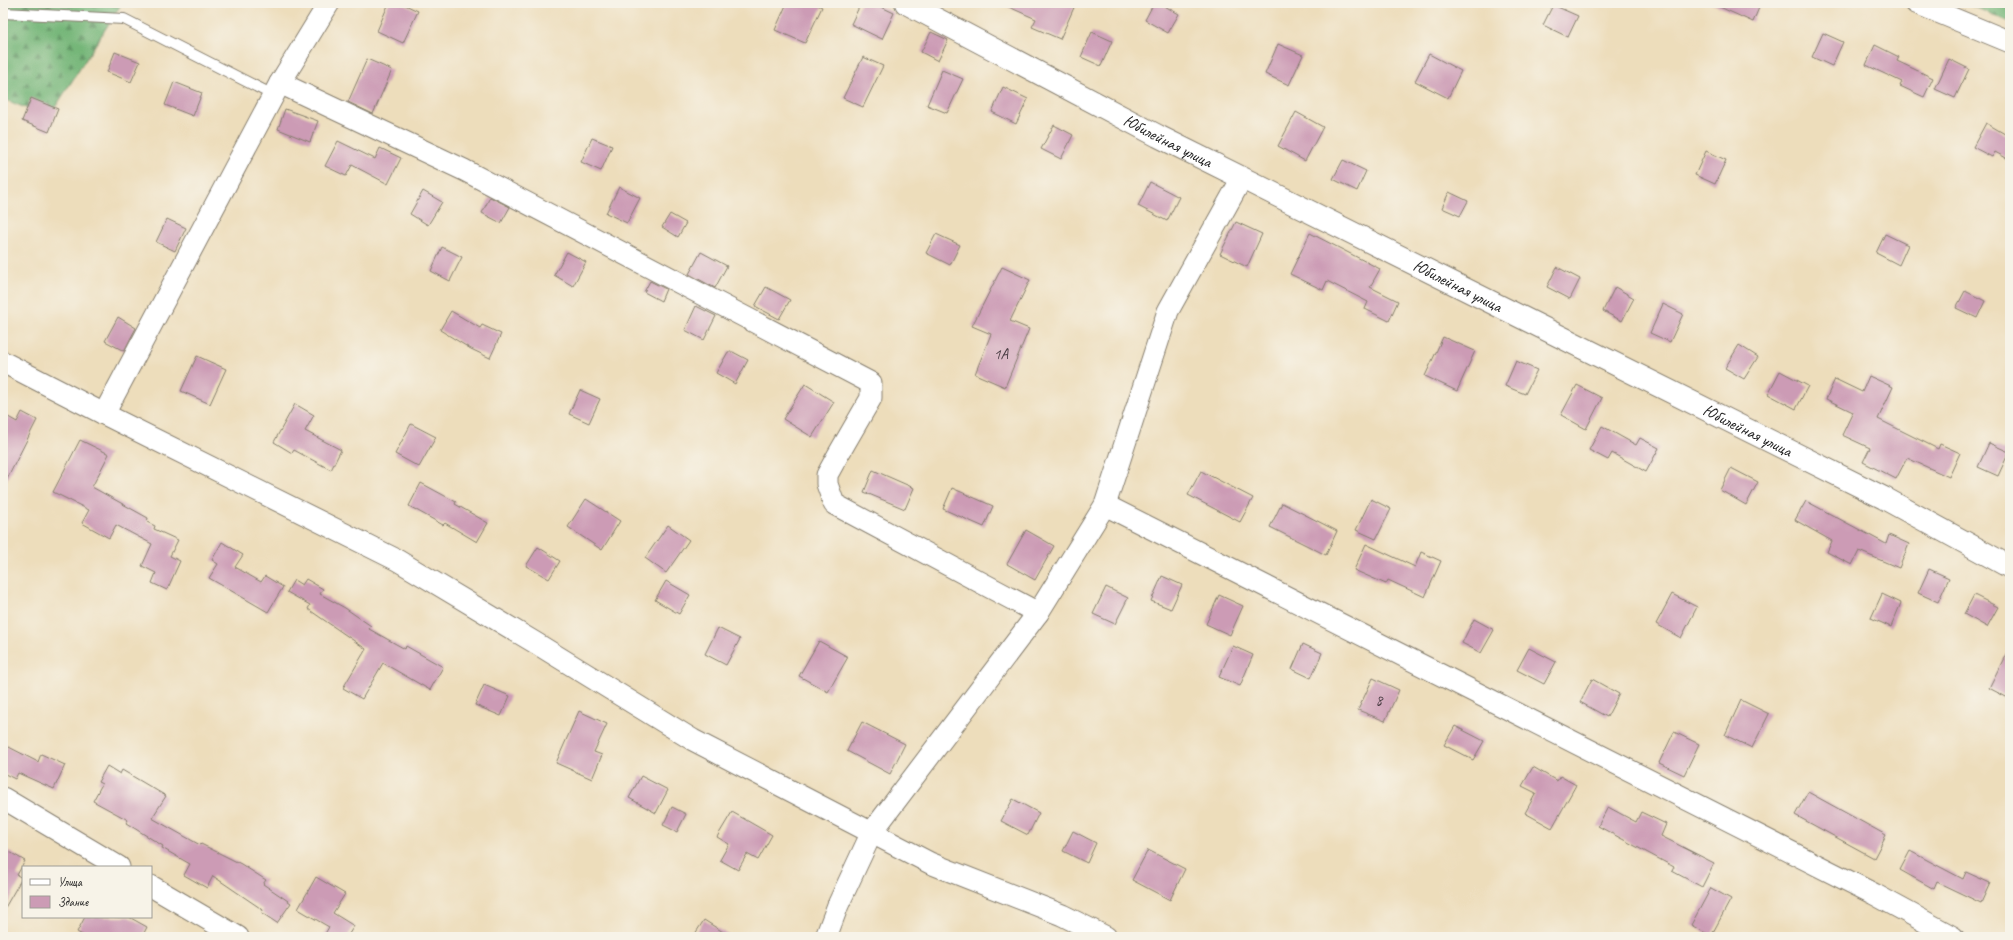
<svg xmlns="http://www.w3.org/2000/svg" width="2013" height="940" font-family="Caveat,sans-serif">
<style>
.forest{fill:url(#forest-firs);stroke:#48694a}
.building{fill:#cc9bb5}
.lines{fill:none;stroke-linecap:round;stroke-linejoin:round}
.service-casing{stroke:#847c6c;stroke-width:12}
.minor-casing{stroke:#847c6c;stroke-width:23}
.tertiary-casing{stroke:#847c6c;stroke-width:24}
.service{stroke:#fff;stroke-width:10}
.minor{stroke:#fff;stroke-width:21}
.tertiary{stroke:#fff;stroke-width:22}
.labels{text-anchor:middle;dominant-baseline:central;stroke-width:4;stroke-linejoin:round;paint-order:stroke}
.number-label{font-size:15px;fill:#483c42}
.street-label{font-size:17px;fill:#1c1c1c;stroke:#f7f3e8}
</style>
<defs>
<pattern id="forest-firs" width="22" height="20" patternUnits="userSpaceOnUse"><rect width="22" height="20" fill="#74b678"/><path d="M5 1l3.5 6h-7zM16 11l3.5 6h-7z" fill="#5e9362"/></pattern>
</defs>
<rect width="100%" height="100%" fill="#f7f3e8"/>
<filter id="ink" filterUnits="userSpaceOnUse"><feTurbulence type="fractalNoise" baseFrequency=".025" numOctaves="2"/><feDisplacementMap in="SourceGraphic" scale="8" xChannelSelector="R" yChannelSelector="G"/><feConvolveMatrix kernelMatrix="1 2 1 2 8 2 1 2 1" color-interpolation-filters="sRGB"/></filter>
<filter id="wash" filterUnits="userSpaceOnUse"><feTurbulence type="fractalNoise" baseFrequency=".012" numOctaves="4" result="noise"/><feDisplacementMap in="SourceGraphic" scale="16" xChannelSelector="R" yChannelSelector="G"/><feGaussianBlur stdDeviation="0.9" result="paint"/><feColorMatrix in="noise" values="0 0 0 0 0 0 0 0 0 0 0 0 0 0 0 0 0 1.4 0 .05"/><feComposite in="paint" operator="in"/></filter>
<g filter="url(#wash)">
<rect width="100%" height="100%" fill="#edddbb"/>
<g class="forest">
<path d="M 3,3 L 122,3 L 49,117 L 3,99 Z"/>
<path d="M 1965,3 L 2010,3 L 2010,22 Z"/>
</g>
<g id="blocks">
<g class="building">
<path d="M 389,3 L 401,3 L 418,11 L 403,43 L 377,31 Z"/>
<path d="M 787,3 L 813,3 L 822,7 L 805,43 L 775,30 Z"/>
<path d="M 861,3 L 873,3 L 894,13 L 882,39 L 851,24 Z"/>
<path d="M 1000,3 L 1076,3 L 1060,39 L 1032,27 L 1036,19 Z"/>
<path d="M 1154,3 L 1159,3 L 1179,14 L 1168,33 L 1145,20 Z"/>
<path d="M 1711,3 L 1761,3 L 1753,22 Z"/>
<path d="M 1553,5 L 1578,16 L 1568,37 L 1543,25 Z"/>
<path d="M 931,32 L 948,40 L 938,61 L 921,52 Z"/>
<path d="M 1092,32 L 1112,41 L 1101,66 L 1081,57 Z"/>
<path d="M 1823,33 L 1843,42 L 1832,66 L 1812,57 Z"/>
<path d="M 1278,44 L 1303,55 L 1289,85 L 1265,74 Z"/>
<path d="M 1875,45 L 1899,57 L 1897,61 L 1933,78 L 1924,97 L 1900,86 L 1902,82 L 1866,65 Z"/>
<path d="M 115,52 L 140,62 L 131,82 L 107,72 Z"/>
<path d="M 1429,54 L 1461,71 L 1448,98 L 1415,81 Z"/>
<path d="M 863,57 L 883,66 L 863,107 L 843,98 Z"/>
<path d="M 367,59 L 392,70 L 373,114 L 348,102 Z"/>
<path d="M 1949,59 L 1969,69 L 1955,98 L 1935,89 Z"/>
<path d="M 942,70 L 963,79 L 947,113 L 927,105 Z"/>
<path d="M 174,82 L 202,93 L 193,116 L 165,105 Z"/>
<path d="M 1003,87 L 1028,99 L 1016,124 L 992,112 Z"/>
<path d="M 31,98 L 58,109 L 49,132 L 22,121 Z"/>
<path d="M 285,109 L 318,121 L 310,142 L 278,129 Z"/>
<path d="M 1296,112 L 1323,127 L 1305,161 L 1278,146 Z"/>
<path d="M 1986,123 L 2010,137 L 2010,160 L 1995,152 L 1992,157 L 1973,147 Z"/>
<path d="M 1054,125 L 1073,135 L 1061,159 L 1041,149 Z"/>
<path d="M 592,138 L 612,146 L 601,171 L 581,162 Z"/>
<path d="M 338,141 L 375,159 L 380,148 L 401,158 L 388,184 L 352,165 L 346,176 L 325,166 Z"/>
<path d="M 1706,151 L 1726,160 L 1715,184 L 1695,175 Z"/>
<path d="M 1343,160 L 1366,171 L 1357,191 L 1333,179 Z"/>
<path d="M 1150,182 L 1179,197 L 1167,221 L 1138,206 Z"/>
<path d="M 619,187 L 640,198 L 627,223 L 606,213 Z"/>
<path d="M 423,191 L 442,202 L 428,225 L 410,214 Z"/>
<path d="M 1449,192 L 1468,201 L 1460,216 L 1442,208 Z"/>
<path d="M 490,197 L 510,207 L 501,223 L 482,213 Z"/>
<path d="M 670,214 L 686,223 L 678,237 L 662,227 Z"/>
<path d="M 167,219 L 186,228 L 175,251 L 156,242 Z"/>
<path d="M 1236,222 L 1262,234 L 1247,267 L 1220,254 Z"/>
<path d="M 1310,233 L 1380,269 L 1370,287 L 1398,301 L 1389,321 L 1365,309 L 1368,302 L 1327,281 L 1323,290 L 1290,274 Z"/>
<path d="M 936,234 L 960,245 L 950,265 L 926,253 Z"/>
<path d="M 1885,234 L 1908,245 L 1899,265 L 1876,253 Z"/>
<path d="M 442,247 L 462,257 L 450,281 L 431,271 Z"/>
<path d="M 567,252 L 586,262 L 573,286 L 554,275 Z"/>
<path d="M 701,252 L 727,266 L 715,288 L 689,274 Z"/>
<path d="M 1002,267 L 1030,280 L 1010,321 L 1029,329 L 1005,387 L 975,374 L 991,334 L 972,326 Z"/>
<path d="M 1557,267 L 1580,279 L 1570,299 L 1547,287 Z"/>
<path d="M 650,281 L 666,289 L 661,301 L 644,292 Z"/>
<path d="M 766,287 L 790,300 L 779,319 L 755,306 Z"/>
<path d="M 1615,287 L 1634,298 L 1622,321 L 1603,311 Z"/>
<path d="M 1965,291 L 1985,301 L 1977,318 L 1956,308 Z"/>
<path d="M 1663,304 L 1683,314 L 1670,342 L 1650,333 Z"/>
<path d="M 696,306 L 716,316 L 704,340 L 685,330 Z"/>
<path d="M 451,311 L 480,328 L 482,325 L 501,334 L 490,358 L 471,349 L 440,330 Z"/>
<path d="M 118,317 L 136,328 L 124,351 L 105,341 Z"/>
<path d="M 1443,337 L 1475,351 L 1457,391 L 1425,376 Z"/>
<path d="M 1739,345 L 1758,357 L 1744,379 L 1725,368 Z"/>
<path d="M 728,352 L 733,352 L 748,360 L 735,384 L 716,373 Z"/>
<path d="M 197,356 L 226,369 L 210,404 L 181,391 Z"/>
<path d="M 1516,361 L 1537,370 L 1525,394 L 1505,386 Z"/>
<path d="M 1780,371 L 1808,386 L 1796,409 L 1768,394 Z"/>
<path d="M 1869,376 L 1893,387 L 1878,419 L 1938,449 L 1940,444 L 1960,453 L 1949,477 L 1907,458 L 1896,479 L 1863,462 L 1870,448 L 1842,435 L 1853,412 L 1826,399 L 1835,379 L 1862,392 Z"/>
<path d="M 805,384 L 834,402 L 812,437 L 783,419 Z"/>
<path d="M 1577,385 L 1602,398 L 1586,429 L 1561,415 Z"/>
<path d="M 580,390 L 600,399 L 589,423 L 569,414 Z"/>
<path d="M 295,404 L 314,415 L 305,431 L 341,450 L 331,470 L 294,450 L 292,453 L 274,442 Z"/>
<path d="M 22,412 L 37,420 L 3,487 L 3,414 L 17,422 Z"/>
<path d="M 411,424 L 436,437 L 419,467 L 395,454 Z"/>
<path d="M 1602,426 L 1636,445 L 1640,438 L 1659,448 L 1646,472 L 1612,453 L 1608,460 L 1589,450 Z"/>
<path d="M 80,440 L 109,454 L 92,487 L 148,518 L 147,522 L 155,526 L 154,529 L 178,540 L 170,556 L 180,561 L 167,590 L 152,583 L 156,573 L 142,566 L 152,544 L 116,525 L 109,538 L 82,523 L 89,510 L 53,492 Z"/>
<path d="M 1989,443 L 2009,452 L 1998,476 L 1978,467 Z"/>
<path d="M 1731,468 L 1758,482 L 1746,505 L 1720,490 Z"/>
<path d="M 873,470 L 914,488 L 905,509 L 864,492 Z"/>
<path d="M 1201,471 L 1253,498 L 1240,522 L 1188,495 Z"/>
<path d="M 421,483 L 456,502 L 455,504 L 488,523 L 477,542 L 445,523 L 443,525 L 409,506 Z"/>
<path d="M 952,488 L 993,506 L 984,527 L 943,509 Z"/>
<path d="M 586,499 L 620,521 L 602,550 L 568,527 Z"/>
<path d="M 1371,499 L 1391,509 L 1376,539 L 1356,530 Z"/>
<path d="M 1806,501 L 1886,544 L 1889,535 L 1909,544 L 1899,568 L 1859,551 L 1852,565 L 1827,552 L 1832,541 L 1795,520 Z"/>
<path d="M 1282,503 L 1337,531 L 1326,555 L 1270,527 Z"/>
<path d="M 668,525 L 689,540 L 666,573 L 645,558 Z"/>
<path d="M 1026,530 L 1054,546 L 1035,580 L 1007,564 Z"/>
<path d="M 222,542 L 243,555 L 235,567 L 261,582 L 265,576 L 283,587 L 268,612 L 209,578 L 218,564 L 212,560 Z"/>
<path d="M 1366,544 L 1415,567 L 1421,552 L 1441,561 L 1425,597 L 1388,580 L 1386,584 L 1354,570 Z"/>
<path d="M 538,547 L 560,561 L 549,579 L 526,566 Z"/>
<path d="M 1929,569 L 1949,578 L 1938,602 L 1918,593 Z"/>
<path d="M 1162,576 L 1182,585 L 1171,609 L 1151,601 Z"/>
<path d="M 306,579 L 323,589 L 320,594 L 345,608 L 371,626 L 369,629 L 405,649 L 406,646 L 443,667 L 430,690 L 383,663 L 362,699 L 343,688 L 366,649 L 308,609 L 310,605 L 287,592 L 294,580 L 302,585 Z"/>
<path d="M 666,581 L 690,595 L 679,614 L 655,600 Z"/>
<path d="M 1106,587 L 1128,598 L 1115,624 L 1093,614 Z"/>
<path d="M 1672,594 L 1697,607 L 1681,638 L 1656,624 Z"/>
<path d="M 1882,594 L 1901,603 L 1891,627 L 1871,618 Z"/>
<path d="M 1219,595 L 1243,606 L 1230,635 L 1206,624 Z"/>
<path d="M 1974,595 L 1998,607 L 1987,627 L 1964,614 Z"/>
<path d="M 1474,619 L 1494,630 L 1481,653 L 1462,643 Z"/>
<path d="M 718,628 L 740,639 L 726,665 L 705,654 Z"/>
<path d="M 819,641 L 848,657 L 828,692 L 799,676 Z"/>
<path d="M 1303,644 L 1322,653 L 1311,678 L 1292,669 Z"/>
<path d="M 1233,646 L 1253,655 L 1240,686 L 1219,677 Z"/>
<path d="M 2010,646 L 2010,699 L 1989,688 Z"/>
<path d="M 1529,648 L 1556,662 L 1544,684 L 1517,670 Z"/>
<path d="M 1373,678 L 1399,690 L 1385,721 L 1358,710 Z"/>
<path d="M 1592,679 L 1619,694 L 1607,717 L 1580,702 Z"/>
<path d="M 484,685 L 510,696 L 501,716 L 475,705 Z"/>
<path d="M 1741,700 L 1769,714 L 1752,748 L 1725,735 Z"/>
<path d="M 579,711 L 607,724 L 594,752 L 602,755 L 592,779 L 556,763 Z"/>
<path d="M 862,722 L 905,744 L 890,774 L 847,751 Z"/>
<path d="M 1455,726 L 1484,741 L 1473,760 L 1444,745 Z"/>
<path d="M 1674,732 L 1699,744 L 1684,775 L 1659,763 Z"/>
<path d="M 3,744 L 38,762 L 41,754 L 65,765 L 54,789 L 18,773 L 15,779 L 3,773 Z"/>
<path d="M 107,766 L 120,774 L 122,770 L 166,796 L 152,818 L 200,845 L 201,844 L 241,864 L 266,880 L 263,884 L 291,903 L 277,923 L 262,913 L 263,910 L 213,876 L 207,888 L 184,875 L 190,864 L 162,848 L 163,846 L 126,823 L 128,820 L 93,801 L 102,784 L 98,782 Z"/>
<path d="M 1533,767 L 1557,781 L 1560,776 L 1576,785 L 1552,828 L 1525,813 L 1536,793 L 1522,786 Z"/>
<path d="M 641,776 L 668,790 L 656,813 L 629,798 Z"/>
<path d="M 1808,792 L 1886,835 L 1874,858 L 1795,815 Z"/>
<path d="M 1013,799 L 1039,813 L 1028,835 L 1001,821 Z"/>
<path d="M 672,807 L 686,814 L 677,832 L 663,825 Z"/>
<path d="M 1608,807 L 1636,822 L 1641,812 L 1666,824 L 1661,836 L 1714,863 L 1702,887 L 1672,871 L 1674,867 L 1598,826 Z"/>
<path d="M 732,812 L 772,835 L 758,860 L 747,854 L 738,870 L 720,860 L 729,844 L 717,837 Z"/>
<path d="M 1073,831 L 1096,843 L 1087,863 L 1063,851 Z"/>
<path d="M 3,848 L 25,861 L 17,875 L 22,878 L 3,911 Z"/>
<path d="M 1148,850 L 1185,869 L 1170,900 L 1132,880 Z"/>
<path d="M 1910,851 L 1963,879 L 1966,872 L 1990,883 L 1981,903 L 1937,882 L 1934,889 L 1900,870 Z"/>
<path d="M 316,877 L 345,894 L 333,913 L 354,926 L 347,937 L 323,937 L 329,927 L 298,909 Z"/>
<path d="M 1711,888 L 1731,899 L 1711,936 L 1691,925 Z"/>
<path d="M 85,917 L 129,917 L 147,927 L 142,937 L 86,937 L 77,932 Z"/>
<path d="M 704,920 L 731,937 L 693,937 Z"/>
</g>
</g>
</g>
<g filter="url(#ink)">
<use href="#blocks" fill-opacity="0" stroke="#847c6c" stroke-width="1"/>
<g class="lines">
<defs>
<path id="service" d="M 3,13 L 124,19 L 273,95"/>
<g id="minor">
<path d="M 1916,3 L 2010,42"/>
<path d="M 280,83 L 464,170 L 871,383 L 871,398 L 838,455 L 827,475 L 827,484 L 834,504 L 1038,613"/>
<path d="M 3,362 L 104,414 L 397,560 L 534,642 L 693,740 L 930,863 L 1062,915 L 1106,937"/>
<path d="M 104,414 L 280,83 L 329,3"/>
<path d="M 1105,505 L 1874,894 L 1953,937"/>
<path d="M 3,798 L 119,867"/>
<path d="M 151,886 L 238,937"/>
<path d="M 826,937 L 838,905 L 872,832 L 1038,613 L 1105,505 L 1168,311 L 1242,178"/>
</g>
<g id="tertiary">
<path id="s1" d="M 906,3 L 1158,136 L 1884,498 L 2010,567"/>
</g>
</defs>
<use href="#service" class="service-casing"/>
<use href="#minor" class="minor-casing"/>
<use href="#tertiary" class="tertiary-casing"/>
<use href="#service" class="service"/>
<use href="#minor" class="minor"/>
<use href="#tertiary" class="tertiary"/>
</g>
</g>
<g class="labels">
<g class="number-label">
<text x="1001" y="354">1А</text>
<text x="1379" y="700">8</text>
</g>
<g class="street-label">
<text stroke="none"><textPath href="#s1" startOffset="296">Юбилейная улица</textPath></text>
<text stroke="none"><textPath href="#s1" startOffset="620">Юбилейная улица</textPath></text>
<text stroke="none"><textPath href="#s1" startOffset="944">Юбилейная улица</textPath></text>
</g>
</g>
<rect width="2013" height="940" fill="none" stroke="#f7f3e8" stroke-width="16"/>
<rect x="22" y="866" width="130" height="52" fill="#f7f3e8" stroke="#9f9d96"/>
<rect x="30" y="879" width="20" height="6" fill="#ffffff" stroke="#9f9d96"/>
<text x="58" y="886" font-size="12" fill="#1c1c1c">Улица</text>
<rect x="30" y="896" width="20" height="12" fill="#cc9bb5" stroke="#9f9d96"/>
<text x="58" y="906" font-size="12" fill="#1c1c1c">Здание</text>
</svg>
